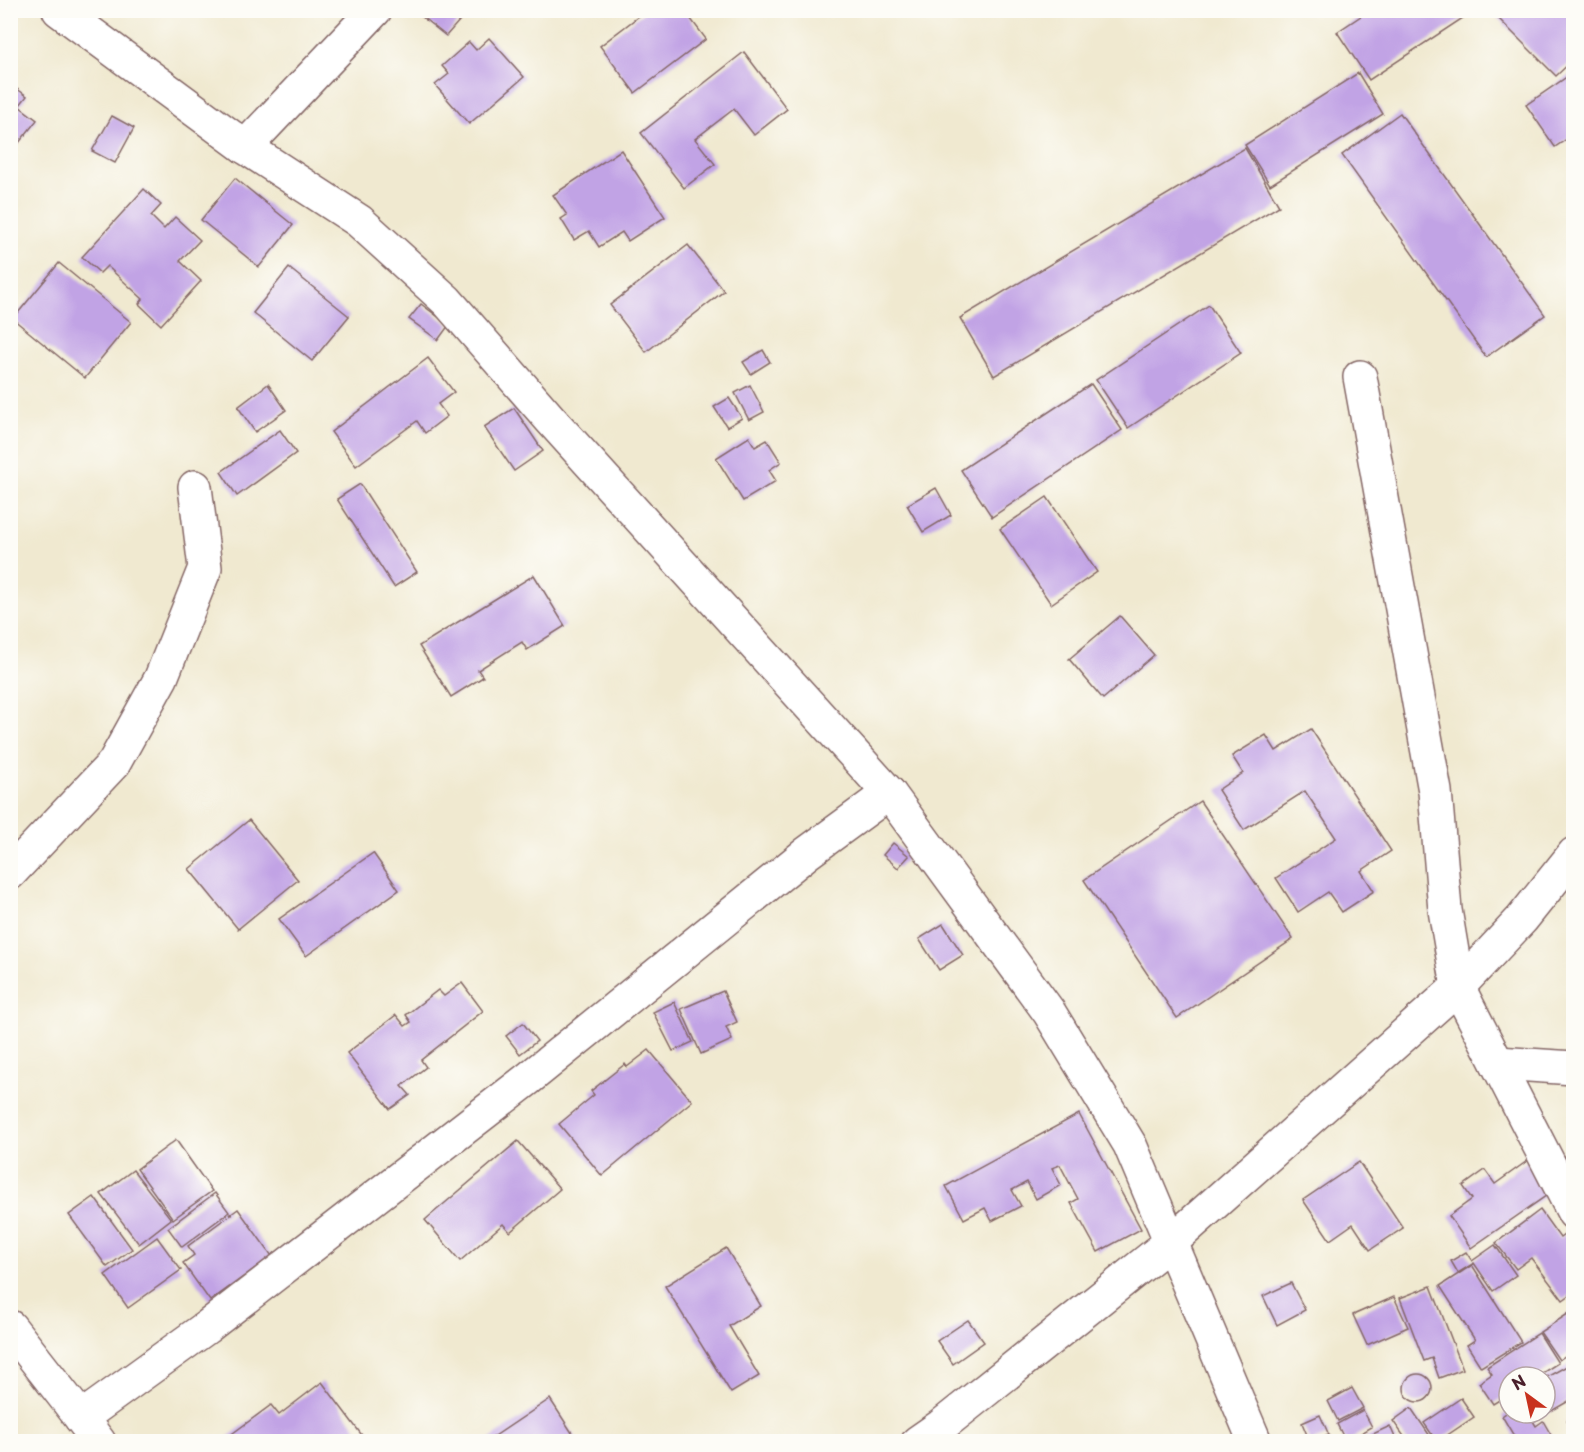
<svg xmlns="http://www.w3.org/2000/svg" width="1584" height="1452" font-family="'Playpen Sans',sans-serif">
<style>
.building{fill:#c1a3e5}
.lines{fill:none;stroke-linecap:round;stroke-linejoin:round}
.minor-casing{stroke:#846665;stroke-width:36}
.minor{stroke:#fff;stroke-width:33}
</style>
<rect width="100%" height="100%" fill="#fdfcf7"/>
<filter id="ink" filterUnits="userSpaceOnUse"><feTurbulence type="fractalNoise" baseFrequency=".0167" numOctaves="2"/><feDisplacementMap in="SourceGraphic" scale="12" xChannelSelector="R" yChannelSelector="G"/><feConvolveMatrix kernelMatrix="1 2 1 2 8 2 1 2 1" color-interpolation-filters="sRGB"/></filter>
<filter id="wash" filterUnits="userSpaceOnUse"><feTurbulence type="fractalNoise" baseFrequency=".008" numOctaves="4" result="noise"/><feDisplacementMap in="SourceGraphic" scale="24" xChannelSelector="R" yChannelSelector="G"/><feGaussianBlur stdDeviation="1.35" result="paint"/><feColorMatrix in="noise" values="0 0 0 0 0 0 0 0 0 0 0 0 0 0 0 0 0 1.4 0 .05"/><feComposite in="paint" operator="in"/></filter>
<g filter="url(#wash)">
<rect width="100%" height="100%" fill="#f0e9d0"/>
<g id="blocks">
<g class="building">
<path d="M 425,10 L 464,10 L 467,12 L 446,36 L 421,16 Z"/>
<path d="M 647,10 L 684,10 L 706,39 L 635,93 L 600,46 Z"/>
<path d="M 1370,10 L 1475,10 L 1369,80 L 1337,32 Z"/>
<path d="M 1490,10 L 1574,10 L 1574,59 L 1556,76 Z"/>
<path d="M 489,38 L 524,77 L 469,124 L 435,85 L 449,74 L 442,66 L 469,42 L 476,50 Z"/>
<path d="M 744,52 L 787,109 L 754,135 L 734,109 L 695,139 L 715,164 L 684,188 L 641,133 Z"/>
<path d="M 1574,72 L 1574,134 L 1555,147 L 1526,105 Z"/>
<path d="M 1358,73 L 1383,114 L 1270,185 L 1245,145 Z"/>
<path d="M 10,84 L 27,96 L 19,106 L 37,120 L 10,154 Z"/>
<path d="M 1400,113 L 1545,315 L 1486,357 L 1342,155 Z"/>
<path d="M 112,116 L 134,128 L 115,163 L 92,151 Z"/>
<path d="M 1245,148 L 1279,206 L 994,376 L 960,318 Z"/>
<path d="M 621,150 L 665,217 L 628,241 L 622,232 L 599,247 L 589,231 L 574,240 L 561,219 L 567,215 L 553,195 Z"/>
<path d="M 235,178 L 293,225 L 259,267 L 201,220 Z"/>
<path d="M 144,189 L 161,205 L 151,216 L 164,229 L 175,217 L 200,240 L 180,261 L 201,281 L 161,325 L 139,304 L 143,299 L 107,266 L 100,273 L 82,257 Z"/>
<path d="M 688,245 L 724,291 L 646,352 L 610,305 Z"/>
<path d="M 59,263 L 131,322 L 85,378 L 13,319 Z"/>
<path d="M 289,268 L 349,316 L 312,361 L 253,313 Z"/>
<path d="M 421,304 L 449,325 L 438,340 L 409,319 Z"/>
<path d="M 1209,305 L 1241,353 L 1128,428 L 1096,380 Z"/>
<path d="M 763,350 L 770,362 L 751,374 L 743,362 Z"/>
<path d="M 428,358 L 454,392 L 438,404 L 447,416 L 425,433 L 417,421 L 356,466 L 331,432 Z"/>
<path d="M 268,384 L 286,410 L 255,432 L 238,407 Z"/>
<path d="M 1091,384 L 1122,430 L 992,517 L 961,470 Z"/>
<path d="M 750,385 L 764,412 L 749,420 L 735,393 Z"/>
<path d="M 729,398 L 742,418 L 727,427 L 714,407 Z"/>
<path d="M 514,408 L 543,451 L 514,471 L 484,427 Z"/>
<path d="M 280,430 L 296,453 L 237,496 L 221,472 Z"/>
<path d="M 749,437 L 755,447 L 767,440 L 781,462 L 769,470 L 776,481 L 743,501 L 716,458 Z"/>
<path d="M 360,484 L 417,572 L 394,587 L 337,499 Z"/>
<path d="M 936,488 L 951,515 L 923,532 L 907,505 Z"/>
<path d="M 1047,497 L 1097,572 L 1051,604 L 1000,529 Z"/>
<path d="M 534,575 L 565,626 L 527,650 L 522,642 L 478,670 L 483,677 L 451,697 L 419,646 Z"/>
<path d="M 1120,616 L 1154,655 L 1103,699 L 1069,659 Z"/>
<path d="M 1311,729 L 1391,851 L 1361,871 L 1374,891 L 1342,912 L 1328,892 L 1298,912 L 1276,878 L 1336,838 L 1305,791 L 1244,830 L 1218,790 L 1243,773 L 1232,756 L 1266,735 L 1276,751 Z"/>
<path d="M 1200,801 L 1293,939 L 1177,1018 L 1084,880 Z"/>
<path d="M 249,820 L 298,880 L 238,929 L 189,869 Z"/>
<path d="M 893,843 L 909,856 L 898,868 L 883,855 Z"/>
<path d="M 373,853 L 399,890 L 306,956 L 279,919 Z"/>
<path d="M 943,924 L 963,955 L 939,970 L 919,939 Z"/>
<path d="M 462,983 L 483,1011 L 421,1060 L 426,1067 L 402,1086 L 410,1095 L 390,1109 L 347,1053 L 396,1015 L 405,1026 L 411,1022 L 406,1015 L 438,990 L 444,996 Z"/>
<path d="M 723,991 L 737,1022 L 726,1027 L 732,1040 L 701,1054 L 681,1009 Z"/>
<path d="M 674,1002 L 693,1042 L 673,1051 L 653,1012 Z"/>
<path d="M 523,1023 L 537,1041 L 520,1054 L 506,1036 Z"/>
<path d="M 649,1050 L 692,1101 L 602,1176 L 559,1124 L 594,1095 L 591,1091 L 625,1064 L 627,1067 Z"/>
<path d="M 1079,1114 L 1141,1229 L 1098,1252 L 1071,1203 L 1078,1199 L 1060,1165 L 1052,1168 L 1061,1185 L 1036,1199 L 1027,1182 L 1012,1190 L 1021,1206 L 992,1221 L 985,1208 L 964,1219 L 946,1186 Z"/>
<path d="M 176,1140 L 212,1191 L 173,1219 L 137,1169 Z"/>
<path d="M 518,1141 L 560,1189 L 510,1232 L 503,1224 L 460,1261 L 425,1220 Z"/>
<path d="M 1530,1159 L 1553,1191 L 1471,1248 L 1449,1216 L 1472,1199 L 1463,1186 L 1485,1170 L 1495,1184 Z"/>
<path d="M 1359,1162 L 1403,1228 L 1370,1250 L 1353,1224 L 1330,1240 L 1303,1200 Z"/>
<path d="M 133,1170 L 171,1219 L 139,1244 L 101,1194 Z"/>
<path d="M 215,1193 L 229,1212 L 182,1247 L 168,1228 Z"/>
<path d="M 94,1197 L 132,1249 L 107,1267 L 69,1215 Z"/>
<path d="M 238,1209 L 272,1256 L 210,1301 L 183,1263 L 194,1255 L 188,1246 Z"/>
<path d="M 1540,1210 L 1560,1238 L 1568,1232 L 1574,1240 L 1574,1292 L 1563,1300 L 1531,1258 L 1516,1269 L 1496,1243 Z"/>
<path d="M 157,1237 L 181,1270 L 128,1308 L 105,1275 Z"/>
<path d="M 1495,1245 L 1516,1275 L 1493,1291 L 1474,1263 L 1458,1273 L 1451,1261 L 1466,1252 L 1472,1261 Z"/>
<path d="M 726,1248 L 761,1306 L 729,1326 L 759,1376 L 731,1393 L 665,1286 Z"/>
<path d="M 1472,1265 L 1521,1342 L 1481,1367 L 1467,1345 L 1475,1340 L 1440,1286 Z"/>
<path d="M 1291,1283 L 1305,1310 L 1277,1325 L 1263,1296 Z"/>
<path d="M 1431,1286 L 1463,1369 L 1439,1378 L 1432,1358 L 1424,1361 L 1400,1298 Z"/>
<path d="M 1394,1297 L 1408,1327 L 1367,1345 L 1353,1315 Z"/>
<path d="M 1574,1310 L 1574,1354 L 1572,1351 L 1559,1360 L 1540,1332 Z"/>
<path d="M 968,1320 L 984,1342 L 953,1364 L 937,1341 Z"/>
<path d="M 1539,1333 L 1558,1363 L 1536,1377 L 1509,1377 L 1509,1394 L 1493,1404 L 1479,1383 L 1492,1374 L 1487,1367 Z"/>
<path d="M 1574,1362 L 1574,1398 L 1534,1421 L 1529,1413 L 1545,1413 L 1545,1378 Z"/>
<circle cx="1418" cy="1388" r="14"/>
<path d="M 322,1382 L 367,1442 L 221,1442 L 271,1405 L 279,1415 Z"/>
<path d="M 1352,1388 L 1363,1408 L 1338,1421 L 1328,1401 Z"/>
<path d="M 1461,1398 L 1474,1417 L 1437,1442 L 1424,1423 Z"/>
<path d="M 550,1399 L 578,1442 L 486,1442 Z"/>
<path d="M 1411,1408 L 1434,1442 L 1408,1442 L 1393,1421 Z"/>
<path d="M 1363,1410 L 1372,1427 L 1346,1442 L 1337,1424 Z"/>
<path d="M 1509,1411 L 1509,1413 L 1528,1413 L 1536,1426 L 1543,1421 L 1555,1442 L 1511,1442 L 1510,1439 L 1514,1436 L 1502,1416 Z"/>
<path d="M 1320,1415 L 1329,1435 L 1310,1442 L 1302,1423 Z"/>
<path d="M 1574,1417 L 1574,1442 L 1571,1442 L 1568,1437 L 1573,1434 L 1566,1421 Z"/>
<path d="M 1390,1426 L 1397,1442 L 1356,1442 Z"/>
</g>
</g>
</g>
<g filter="url(#ink)">
<use href="#blocks" fill-opacity="0" stroke="#846665" stroke-width="1.5"/>
<g class="lines">
<defs>
<g id="minor">
<path d="M 59,10 L 245,147 L 359,221 L 447,301 L 551,420 L 889,793 L 1049,1012 L 1130,1145 L 1255,1442"/>
<path d="M 245,147 L 375,10"/>
<path d="M 1360,377 L 1435,791 L 1445,910 L 1458,987 L 1574,1213"/>
<path d="M 10,873 L 114,763 L 161,678 L 205,568 L 195,487"/>
<path d="M 1497,1063 L 1574,1068"/>
<path d="M 10,1327 L 81,1418"/>
<path d="M 99,1442 L 81,1418 L 207,1327 L 528,1079 L 807,853 L 889,793"/>
<path d="M 918,1442 L 941,1426 L 1171,1242 L 1458,987 L 1522,919 L 1574,854"/>
</g>
</defs>
<use href="#minor" class="minor-casing"/>
<use href="#minor" class="minor"/>
</g>
</g>
<rect width="1584" height="1452" fill="none" stroke="#fdfcf7" stroke-width="36"/>
<g transform="translate(1527 1395) rotate(327)"><circle r="28" fill="#fdfcf7" stroke="#b5a4a5" stroke-width="1.5"/>
<path d="M0-4.5L10 22L0 15L-10 22Z" fill="#c8321e"/>
<text y="-9" font-size="16" font-weight="bold" text-anchor="middle" fill="#4a1f2b">N</text>
</g>
</svg>
